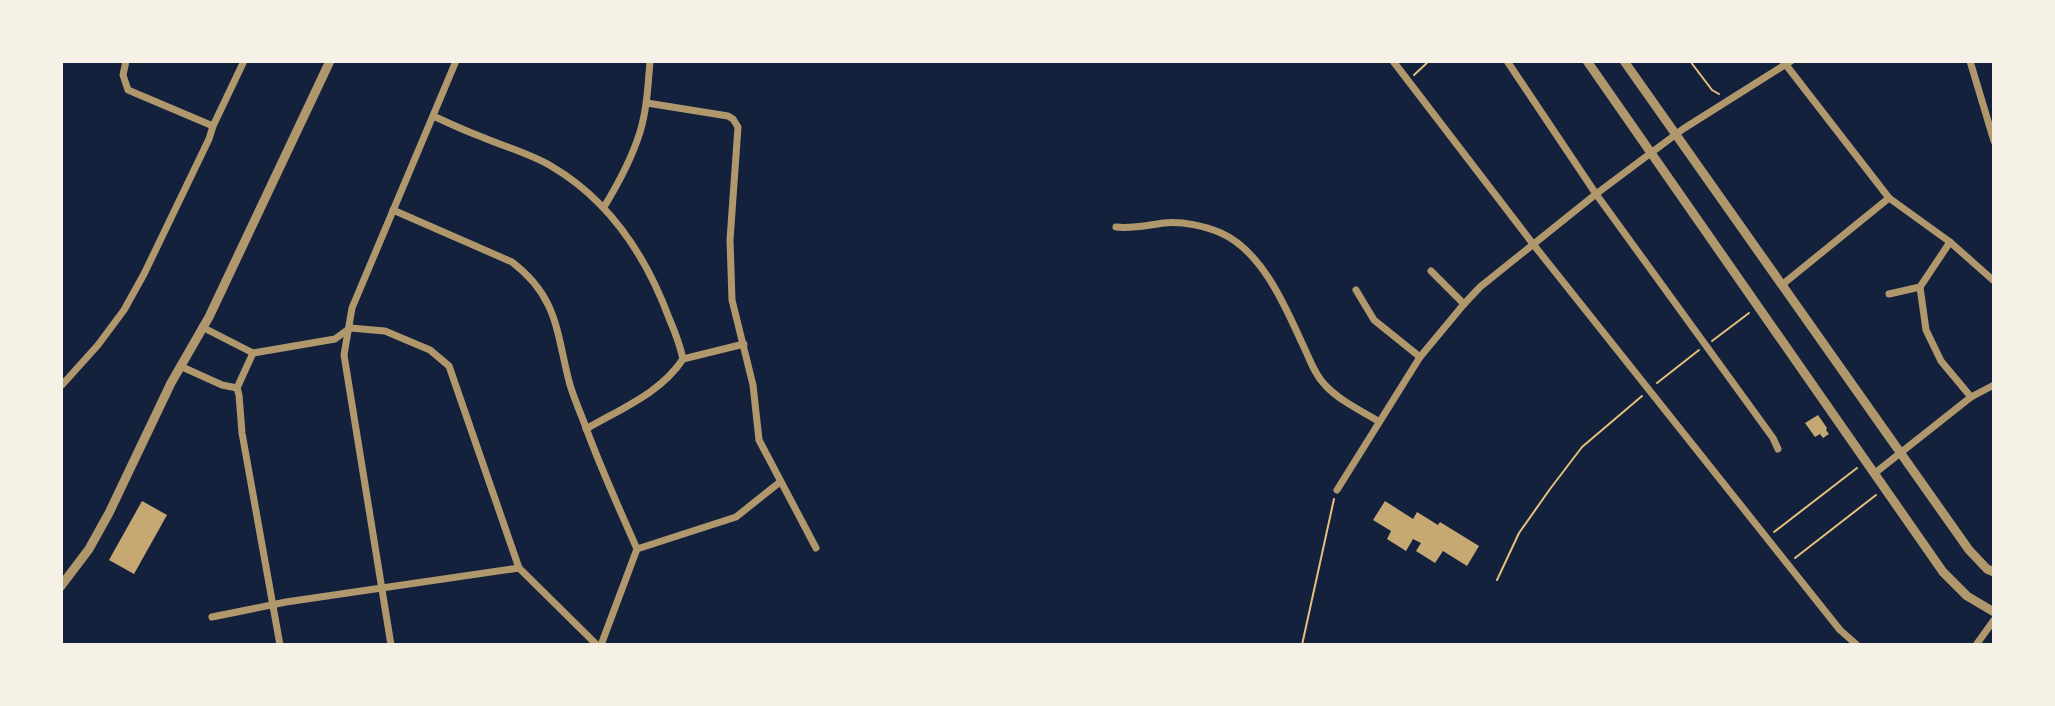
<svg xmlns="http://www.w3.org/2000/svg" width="2055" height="706" font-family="Overpass,sans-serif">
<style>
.building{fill:#c6a872}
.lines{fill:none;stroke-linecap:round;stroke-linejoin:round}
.path{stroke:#e5c07b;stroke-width:2}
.minor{stroke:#b1986c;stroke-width:7}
.tertiary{stroke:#b1986c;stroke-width:9}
</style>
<rect width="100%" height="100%" fill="#14213d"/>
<g class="building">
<path d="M 1818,415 L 1827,428 L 1826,430 L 1829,434 L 1823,438 L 1820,434 L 1815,437 L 1805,423 Z"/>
<path d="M 142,501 L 167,515 L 134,574 L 109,560 Z"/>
<path d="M 1385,501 L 1413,519 L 1417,512 L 1438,525 L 1440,522 L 1479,546 L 1467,566 L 1443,551 L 1435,563 L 1416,551 L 1421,543 L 1413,539 L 1406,551 L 1387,539 L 1391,531 L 1373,520 Z"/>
</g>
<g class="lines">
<g class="path">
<path d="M 1690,61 L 1712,90 L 1719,94"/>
<path d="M 1414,75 L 1429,61"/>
<path d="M 1712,341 L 1749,313"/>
<path d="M 1657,383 L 1699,350"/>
<path d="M 1774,532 L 1857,468"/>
<path d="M 1795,558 L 1876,495"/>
<path d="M 1497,580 L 1519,533 L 1550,489 L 1582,447 L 1642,396"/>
<path d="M 1302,645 L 1334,499"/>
</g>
<g class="minor">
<path d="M 126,61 L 123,75 L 128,90 L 213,126"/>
<path d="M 1393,61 L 1533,244 L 1840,630 L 1857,645"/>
<path d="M 1507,61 L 1596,194 L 1773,438 L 1778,449"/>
<path d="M 1783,61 L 1889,198 L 1950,242 L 1994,281"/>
<path d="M 1970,61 L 1994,141"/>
<path d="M 647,103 L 728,116 L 733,119 L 738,127 L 730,240 L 732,300 L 753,385 L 759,440 L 816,548"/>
<path d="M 433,116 C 449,123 465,131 482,137 C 505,147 529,153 551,166 C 609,200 646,256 669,318 C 675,332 680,345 683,359"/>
<path d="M 604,207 C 618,184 632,158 640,132 C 647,109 648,85 650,61"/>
<path d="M 393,210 L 512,262 C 559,298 556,333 570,385 C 574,398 580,412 585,425 C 600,467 619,508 637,549"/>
<path d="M 1116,227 C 1132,229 1148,225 1164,223 C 1182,221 1205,226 1221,233 C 1262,251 1285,306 1302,343 C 1309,357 1314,374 1325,385 C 1340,401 1360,410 1378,421"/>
<path d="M 1950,242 L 1920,287 L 1926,330 L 1941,361 L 1971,397"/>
<path d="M 1431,271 L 1464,304"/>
<path d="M 1783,284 L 1889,198"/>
<path d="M 1356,290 L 1374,320 L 1420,357"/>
<path d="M 1889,294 L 1920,287"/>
<path d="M 202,327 L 253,353 L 335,339 L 350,328 L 385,331 L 430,350 L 449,366 L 519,568 L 597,645"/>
<path d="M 180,366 L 222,385 L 237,388"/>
<path d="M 62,385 L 98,345 L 124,310 L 144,274 L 209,139 L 213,126 L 244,61"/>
<path d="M 237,388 L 239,395 L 242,433 L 280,645"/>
<path d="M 237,388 L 253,353"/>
<path d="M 586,429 C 620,409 661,393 683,359 L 744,344"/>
<path d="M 1875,473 L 1971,397 L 1994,385"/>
<path d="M 1337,490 L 1420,357 L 1464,304 L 1480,287 L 1596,194 L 1683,129 L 1791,61"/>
<path d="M 212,617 L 286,602 L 519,568"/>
<path d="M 391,645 L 344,355 L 352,308 L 456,61"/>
<path d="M 601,645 L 637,549 L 736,517 L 780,482"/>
<path d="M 1976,645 L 1994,620"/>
</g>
<g class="tertiary">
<path d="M 1587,61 L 1943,572 L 1967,596 L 1994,612"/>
<path d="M 1624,61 L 1969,550 L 1987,569 L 1994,572"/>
<path d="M 61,586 L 89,549 L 109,513 L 171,383 L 209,317 L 330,61"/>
</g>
</g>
<rect width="2055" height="706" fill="none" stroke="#f6f1e7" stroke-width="126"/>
</svg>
